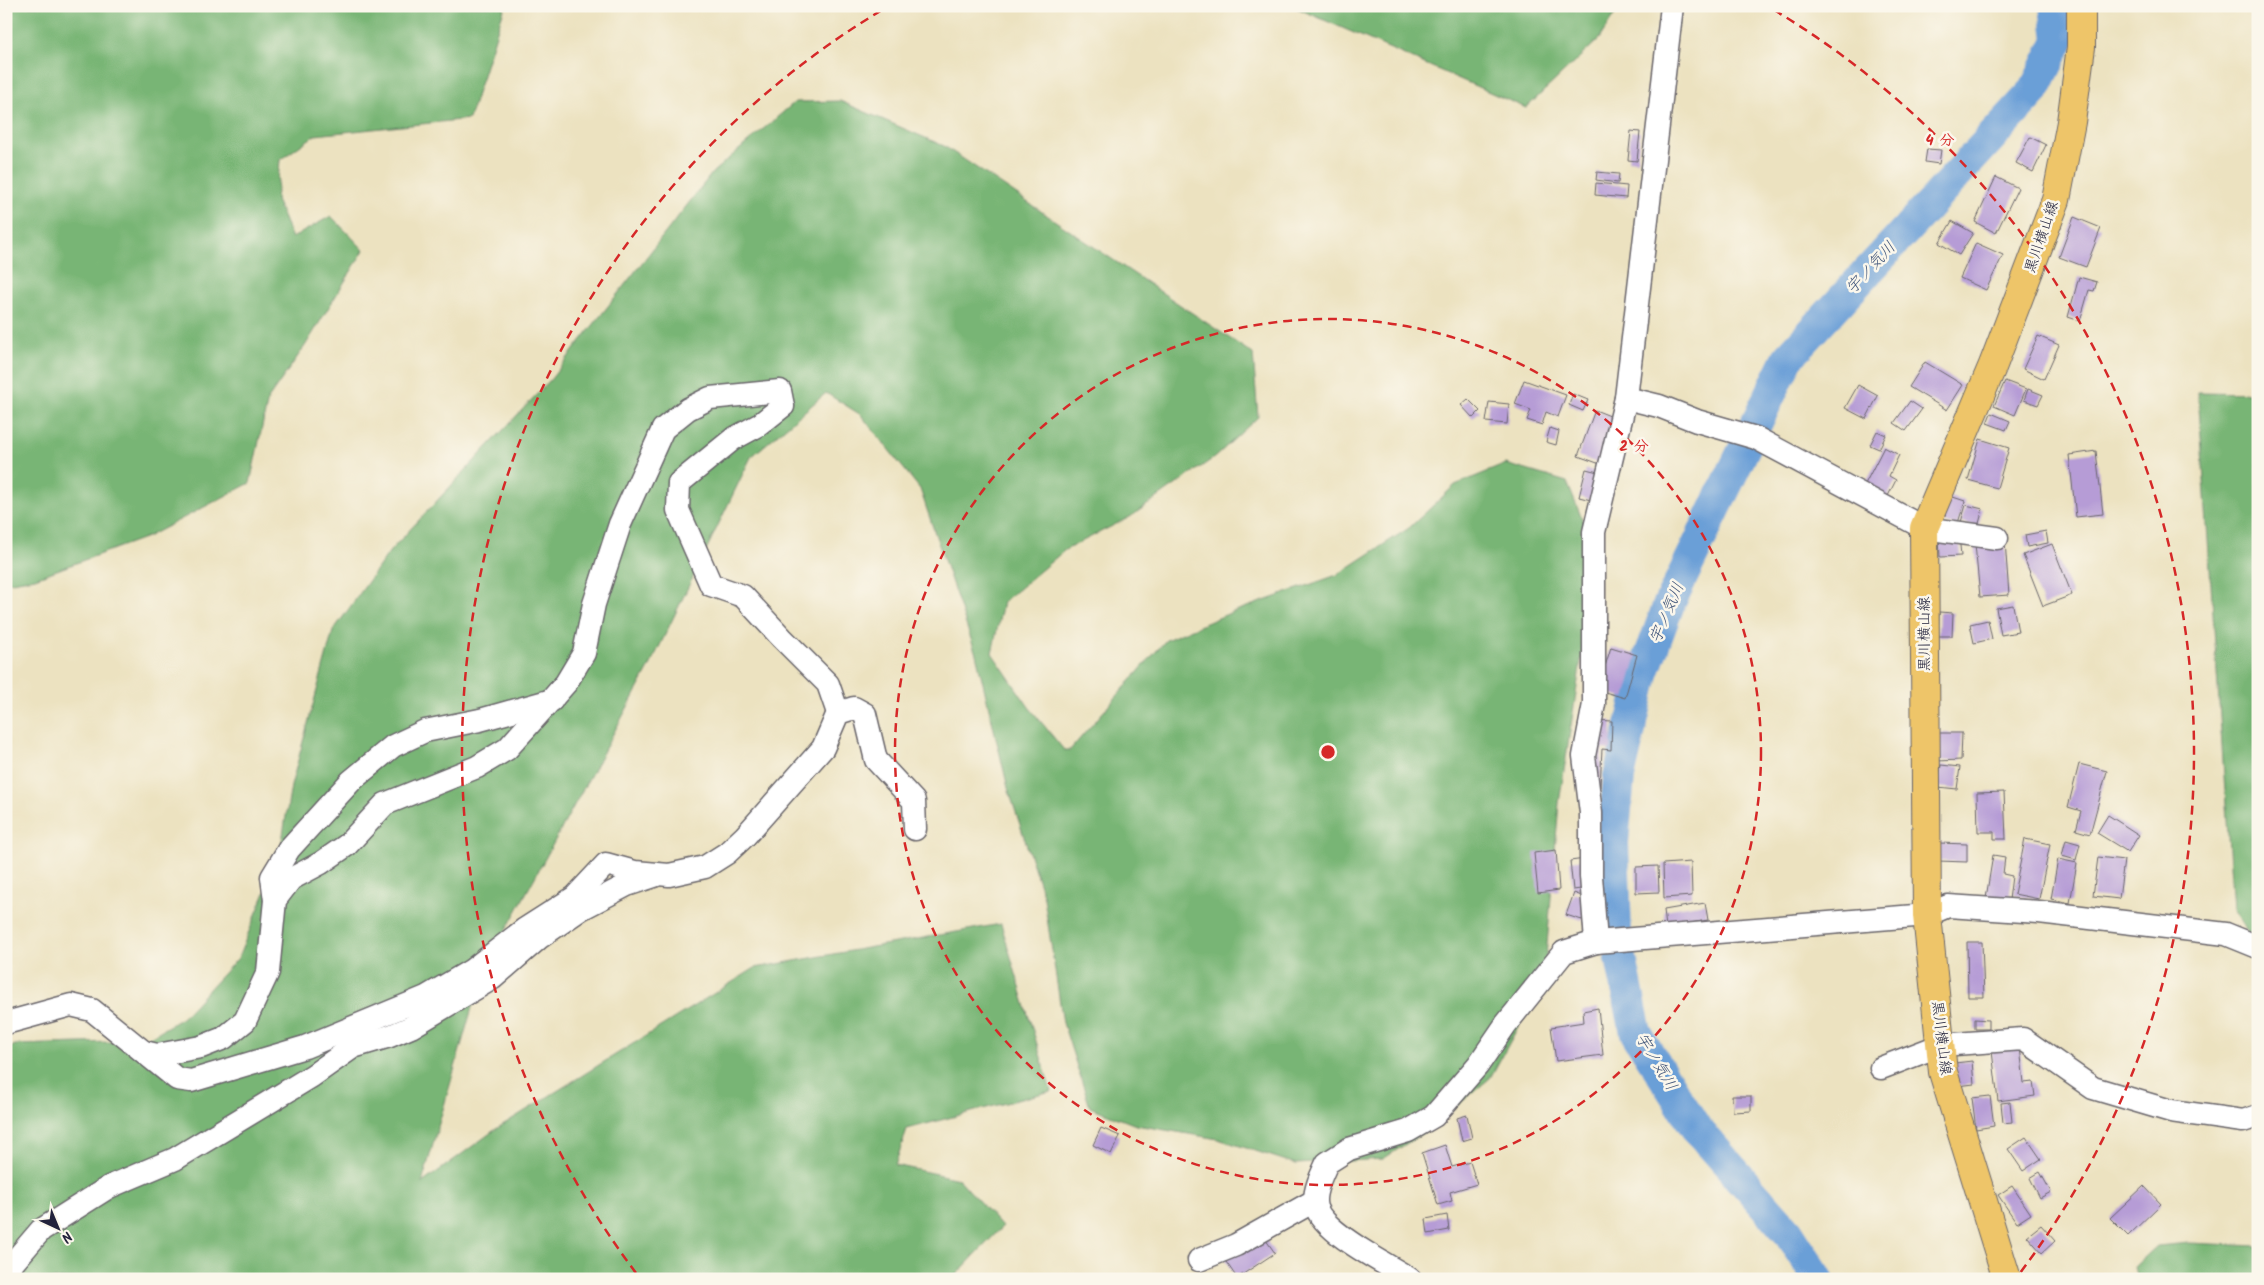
<svg xmlns="http://www.w3.org/2000/svg" width="2264" height="1285" font-family="Kalam,'Klee One',sans-serif">
<style>
.forest{fill:#78b575;stroke:#4d6c58}
.lines{fill:none;stroke-linecap:round;stroke-linejoin:round}
.river{stroke:#6b9fd7;stroke-width:32}
.building{fill:#b69cd6}
.minor-casing{stroke:#69656a;stroke-width:25}
.major-casing{stroke:#69656a;stroke-width:30}
.minor{stroke:#fff;stroke-width:22}
.major{stroke:#eec569;stroke-width:28}
.ring{fill:none;stroke:#d62828;stroke-width:2.5;stroke-dasharray:9 6}
.labels{text-anchor:middle;dominant-baseline:central;stroke-width:5;stroke-linejoin:round;paint-order:stroke}
.street-label{font-size:15px;fill:#22223b;stroke:#fbf7ec}
.water-label{font-size:16px;font-style:italic;fill:#3f5479;stroke:#fbf7ec}
.centre{fill:#d62828;stroke:#fbf7ec;stroke-width:2.5}
.ring-label{font-size:15px;text-anchor:middle;font-weight:bold;fill:#d62828;stroke:#fbf7ec;stroke-width:5;stroke-linejoin:round;paint-order:stroke}
</style>
<rect width="100%" height="100%" fill="#fbf7ec"/>
<filter id="ink" filterUnits="userSpaceOnUse"><feTurbulence type="fractalNoise" baseFrequency=".02" numOctaves="2"/><feDisplacementMap in="SourceGraphic" scale="10" xChannelSelector="R" yChannelSelector="G"/><feConvolveMatrix kernelMatrix="1 2 1 2 8 2 1 2 1" color-interpolation-filters="sRGB"/></filter>
<filter id="wash" filterUnits="userSpaceOnUse"><feTurbulence type="fractalNoise" baseFrequency=".0096" numOctaves="4" result="noise"/><feDisplacementMap in="SourceGraphic" scale="20" xChannelSelector="R" yChannelSelector="G"/><feGaussianBlur stdDeviation="1.12" result="paint"/><feColorMatrix in="noise" values="0 0 0 0 0 0 0 0 0 0 0 0 0 0 0 0 0 1.4 0 .05"/><feComposite in="paint" operator="in"/></filter>
<g filter="url(#wash)">
<rect width="100%" height="100%" fill="#ece2c0"/>
<g class="forest">
<path d="M 6,6 L 505,6 L 469,119 L 315,135 L 280,160 L 276,200 L 292,238 L 331,216 L 364,250 L 305,346 L 268,399 L 250,483 L 147,537 L 35,578 L 6,583 Z"/>
<path d="M 1292,6 L 1620,6 L 1599,39 L 1526,108 Z"/>
<path d="M 840,101 L 944,146 L 1253,354 L 1258,417 L 1215,457 L 1130,517 L 1065,550 L 1003,602 L 992,653 L 1029,707 L 1064,750 L 1070,750 L 1166,640 L 1230,613 L 1337,575 L 1409,528 L 1455,485 L 1506,464 L 1567,482 L 1591,541 L 1585,635 L 1559,803 L 1544,980 L 1490,1078 L 1432,1127 L 1383,1159 L 1296,1164 L 1218,1139 L 1136,1125 L 1090,1107 L 1063,1023 L 1044,898 L 1008,788 L 976,654 L 920,489 L 861,415 L 826,393 L 751,457 L 649,668 L 481,976 L 422,1183 L 496,1129 L 755,968 L 1001,924 L 1051,1091 L 907,1129 L 895,1165 L 959,1179 L 1002,1227 L 952,1279 L 6,1279 L 6,1050 L 15,1045 L 143,1041 L 182,1018 L 238,958 L 279,859 L 291,786 L 333,631 L 390,551 L 551,379 L 713,172 L 795,102 Z"/>
<path d="M 2198,392 L 2258,393 L 2258,948 L 2233,909 Z"/>
<path d="M 2189,1243 L 2258,1246 L 2258,1279 L 2137,1279 L 2134,1267 L 2157,1246 Z"/>
</g>
<g class="lines">
<path class="river" d="M 1818,1279 L 1788,1232 L 1696,1128 L 1636,1033 L 1616,933 L 1613,842 L 1619,777 L 1643,674 L 1669,604 L 1788,358 L 2034,91 L 2059,40 L 2055,6"/>
</g>
<g id="blocks">
<g class="building">
<path d="M 1631,131 L 1640,132 L 1637,161 L 1628,160 Z"/>
<path d="M 2030,137 L 2046,145 L 2033,172 L 2016,163 Z"/>
<path d="M 1927,149 L 1941,150 L 1939,164 L 1925,162 Z"/>
<path d="M 1597,172 L 1619,174 L 1618,183 L 1596,180 Z"/>
<path d="M 1996,177 L 2018,188 L 1996,233 L 1975,222 Z"/>
<path d="M 1596,183 L 1627,186 L 1626,198 L 1595,195 Z"/>
<path d="M 2074,217 L 2101,228 L 2086,267 L 2059,257 Z"/>
<path d="M 1952,221 L 1973,233 L 1959,255 L 1939,243 Z"/>
<path d="M 1976,243 L 2003,255 L 1986,290 L 1960,278 Z"/>
<path d="M 2079,277 L 2097,282 L 2094,291 L 2089,290 L 2080,321 L 2068,317 Z"/>
<path d="M 2038,336 L 2059,345 L 2044,379 L 2023,369 Z"/>
<path d="M 1925,362 L 1963,385 L 1947,410 L 1909,387 Z"/>
<path d="M 1524,380 L 1566,395 L 1558,417 L 1546,412 L 1542,425 L 1527,420 L 1531,410 L 1515,404 Z"/>
<path d="M 2005,381 L 2026,389 L 2015,415 L 1994,406 Z"/>
<path d="M 1858,385 L 1878,396 L 1866,419 L 1845,408 Z"/>
<path d="M 2028,389 L 2043,395 L 2038,405 L 2024,400 Z"/>
<path d="M 1573,394 L 1588,400 L 1583,411 L 1569,405 Z"/>
<path d="M 1468,399 L 1480,411 L 1473,418 L 1461,405 Z"/>
<path d="M 1910,401 L 1922,409 L 1906,431 L 1894,423 Z"/>
<path d="M 1489,402 L 1509,404 L 1507,424 L 1486,422 Z"/>
<path d="M 1595,410 L 1620,420 L 1603,465 L 1578,456 Z"/>
<path d="M 1991,413 L 2010,421 L 2006,430 L 1987,423 Z"/>
<path d="M 1550,428 L 1559,431 L 1556,445 L 1546,442 Z"/>
<path d="M 1877,431 L 1886,435 L 1879,449 L 1870,445 Z"/>
<path d="M 1980,439 L 2009,448 L 1997,488 L 1968,480 Z"/>
<path d="M 1884,447 L 1899,455 L 1889,476 L 1896,480 L 1886,500 L 1863,488 Z"/>
<path d="M 2096,451 L 2103,514 L 2076,517 L 2069,455 Z"/>
<path d="M 1586,469 L 1598,472 L 1591,500 L 1579,497 Z"/>
<path d="M 1950,496 L 1965,501 L 1957,526 L 1941,521 Z"/>
<path d="M 1966,505 L 1983,509 L 1978,527 L 1961,522 Z"/>
<path d="M 2046,531 L 2048,543 L 2027,547 L 2025,535 Z"/>
<path d="M 1959,535 L 1961,556 L 1940,557 L 1939,537 Z"/>
<path d="M 2005,541 L 2009,595 L 1980,597 L 1975,544 Z"/>
<path d="M 2052,544 L 2072,595 L 2043,606 L 2023,555 Z"/>
<path d="M 2013,605 L 2018,632 L 2001,635 L 1996,608 Z"/>
<path d="M 1939,612 L 1953,613 L 1952,636 L 1938,636 Z"/>
<path d="M 1988,620 L 1992,639 L 1974,643 L 1970,624 Z"/>
<path d="M 1611,647 L 1637,655 L 1625,698 L 1598,690 Z"/>
<path d="M 1593,720 L 1612,721 L 1611,750 L 1602,749 L 1600,787 L 1589,787 Z"/>
<path d="M 1937,733 L 1962,733 L 1961,760 L 1937,761 Z"/>
<path d="M 2079,764 L 2107,771 L 2090,834 L 2076,830 L 2081,811 L 2068,807 Z"/>
<path d="M 1941,765 L 1960,767 L 1957,789 L 1938,787 Z"/>
<path d="M 2004,792 L 2006,839 L 1994,839 L 1994,832 L 1978,832 L 1977,793 Z"/>
<path d="M 2108,815 L 2139,835 L 2128,852 L 2097,833 Z"/>
<path d="M 2025,839 L 2050,844 L 2039,899 L 2014,894 Z"/>
<path d="M 2066,840 L 2080,844 L 2076,860 L 2062,856 Z"/>
<path d="M 1939,843 L 1967,844 L 1967,862 L 1938,861 Z"/>
<path d="M 1556,850 L 1559,890 L 1538,893 L 1534,853 Z"/>
<path d="M 1993,855 L 2005,857 L 2003,874 L 2012,876 L 2009,900 L 1986,898 Z"/>
<path d="M 2098,857 L 2124,860 L 2119,899 L 2093,896 Z"/>
<path d="M 1585,859 L 1589,888 L 1573,890 L 1570,861 Z"/>
<path d="M 2058,859 L 2077,863 L 2070,903 L 2051,899 Z"/>
<path d="M 1691,862 L 1692,896 L 1664,898 L 1663,864 Z"/>
<path d="M 1658,866 L 1659,892 L 1636,893 L 1636,867 Z"/>
<path d="M 1574,893 L 1589,899 L 1582,920 L 1566,915 Z"/>
<path d="M 1705,903 L 1708,920 L 1666,927 L 1664,910 Z"/>
<path d="M 1967,942 L 1982,942 L 1984,997 L 1968,997 Z"/>
<path d="M 1598,1008 L 1603,1055 L 1556,1061 L 1551,1027 L 1584,1022 L 1583,1011 Z"/>
<path d="M 1975,1019 L 1988,1020 L 1988,1029 L 1975,1029 Z"/>
<path d="M 2020,1047 L 2024,1083 L 2033,1082 L 2035,1096 L 1998,1101 L 1992,1051 Z"/>
<path d="M 1972,1061 L 1974,1084 L 1958,1086 L 1955,1063 Z"/>
<path d="M 1732,1096 L 1751,1096 L 1751,1111 L 1733,1112 Z"/>
<path d="M 1990,1096 L 1994,1126 L 1976,1129 L 1972,1098 Z"/>
<path d="M 2010,1102 L 2012,1122 L 2003,1123 L 2001,1103 Z"/>
<path d="M 1467,1115 L 1472,1138 L 1462,1141 L 1457,1118 Z"/>
<path d="M 1101,1128 L 1120,1136 L 1111,1154 L 1093,1145 Z"/>
<path d="M 2026,1137 L 2041,1159 L 2023,1171 L 2008,1149 Z"/>
<path d="M 1445,1145 L 1452,1167 L 1470,1162 L 1477,1184 L 1450,1192 L 1452,1201 L 1438,1205 L 1422,1153 Z"/>
<path d="M 2040,1172 L 2051,1192 L 2040,1198 L 2030,1178 Z"/>
<path d="M 2012,1186 L 2031,1214 L 2017,1223 L 1998,1195 Z"/>
<path d="M 2144,1186 L 2161,1204 L 2128,1236 L 2110,1218 Z"/>
<path d="M 1447,1215 L 1449,1230 L 1428,1234 L 1426,1219 Z"/>
<path d="M 2041,1225 L 2055,1241 L 2042,1253 L 2027,1236 Z"/>
<path d="M 1261,1233 L 1275,1253 L 1237,1278 L 1224,1259 Z"/>
</g>
</g>
</g>
<g filter="url(#ink)">
<use href="#blocks" fill-opacity="0" stroke="#69656a" stroke-width="1"/>
<g class="lines">
<defs>
<g id="minor">
<path d="M 1626,398 L 1659,406 L 1697,421 L 1756,438 L 1924,528 L 1997,538"/>
<path d="M 275,900 L 272,877 L 289,849 L 351,781 L 393,746 L 425,731 L 480,720 L 552,700"/>
<path d="M 1596,942 L 1591,876 L 1591,813 L 1584,756 L 1594,704 L 1594,532 L 1626,398 L 1672,6"/>
<path d="M 6,1023 L 71,1005 L 92,1010 L 177,1079 L 191,1081 L 305,1047 L 426,997 L 472,970 L 525,929 L 575,897 L 606,864 L 635,872 L 669,875 L 705,867 L 727,853 L 745,836 L 823,748 L 838,713 L 854,708 L 865,714 L 876,760 L 914,801 L 915,829"/>
<path d="M 144,1052 L 157,1055 L 201,1047 L 224,1038 L 245,1021 L 268,972 L 275,900 L 291,879 L 321,863 L 347,845 L 385,804 L 477,767 L 507,749 L 552,699 L 566,683 L 584,653 L 594,604 L 620,524 L 663,429 L 688,409 L 710,398 L 780,391 L 783,406 L 759,425 L 733,439 L 679,483 L 678,510 L 711,585 L 743,596 L 782,638 L 828,684 L 838,713"/>
<path d="M 1881,1068 L 1941,1045 L 2023,1039 L 2093,1088 L 2171,1111 L 2243,1121 L 2258,1116"/>
<path d="M 1199,1260 L 1236,1245 L 1314,1201"/>
<path d="M 6,1271 L 41,1230 L 109,1187 L 175,1159 L 312,1076 L 353,1047 L 390,1036 L 411,1027 L 493,978 L 539,938 L 581,909 L 627,885 L 654,876"/>
<path d="M 1410,1279 C 1388,1264 1313,1229 1315,1200 C 1315,1188 1322,1174 1327,1163 L 1349,1149 L 1408,1131 L 1434,1116 L 1478,1065 L 1506,1024 L 1564,952 L 1596,942 L 1927,915 L 1948,906 L 2039,912 L 2226,934 L 2258,947"/>
</g>
<path id="major" d="M 2007,1279 L 1943,1072 L 1927,915 L 1924,528 L 1993,365 L 2056,200 L 2071,122 L 2081,47 L 2081,6"/>
</defs>
<use href="#minor" class="minor-casing"/>
<use href="#major" class="major-casing"/>
<use href="#minor" class="minor"/>
<use href="#major" class="major"/>
</g>
</g>
<g class="ring">
<circle cx="1328" cy="752" r="433"/>
<path d="M636 1273A866 866 0 0 1 882 10M1774 10A866 866 0 0 1 2020 1273"/>
</g>
<g class="labels">
<g class="street-label">
<text transform="translate(2042 237) rotate(-71)">黒川横山線</text>
<text transform="translate(1925 634) rotate(-90)">黒川横山線</text>
<text transform="translate(1941 1038) rotate(83)">黒川横山線</text>
</g>
<g class="water-label">
<text transform="translate(1871 268) rotate(-47)">宇ノ気川</text>
<text transform="translate(1667 613) rotate(-67)">宇ノ気川</text>
<text transform="translate(1656 1062) rotate(59)">宇ノ気川</text>
</g>
</g>
<circle cx="1328" cy="752" r="8" class="centre"/>
<g class="ring-label">
<text x="1940" y="145">4 分</text>
<text x="1634" y="451">2 分</text>
</g>
<rect width="2264" height="1285" fill="none" stroke="#fbf7ec" stroke-width="25"/>
<g transform="translate(58 1228) rotate(136)" stroke="#fbf7ec" stroke-width="4" paint-order="stroke">
<path d="M0-4L9 19L0 12L-9 19Z" fill="#22223b"/>
<text y="-8" font-size="14" font-weight="bold" text-anchor="middle" fill="#22223b">N</text>
</g>
</svg>
